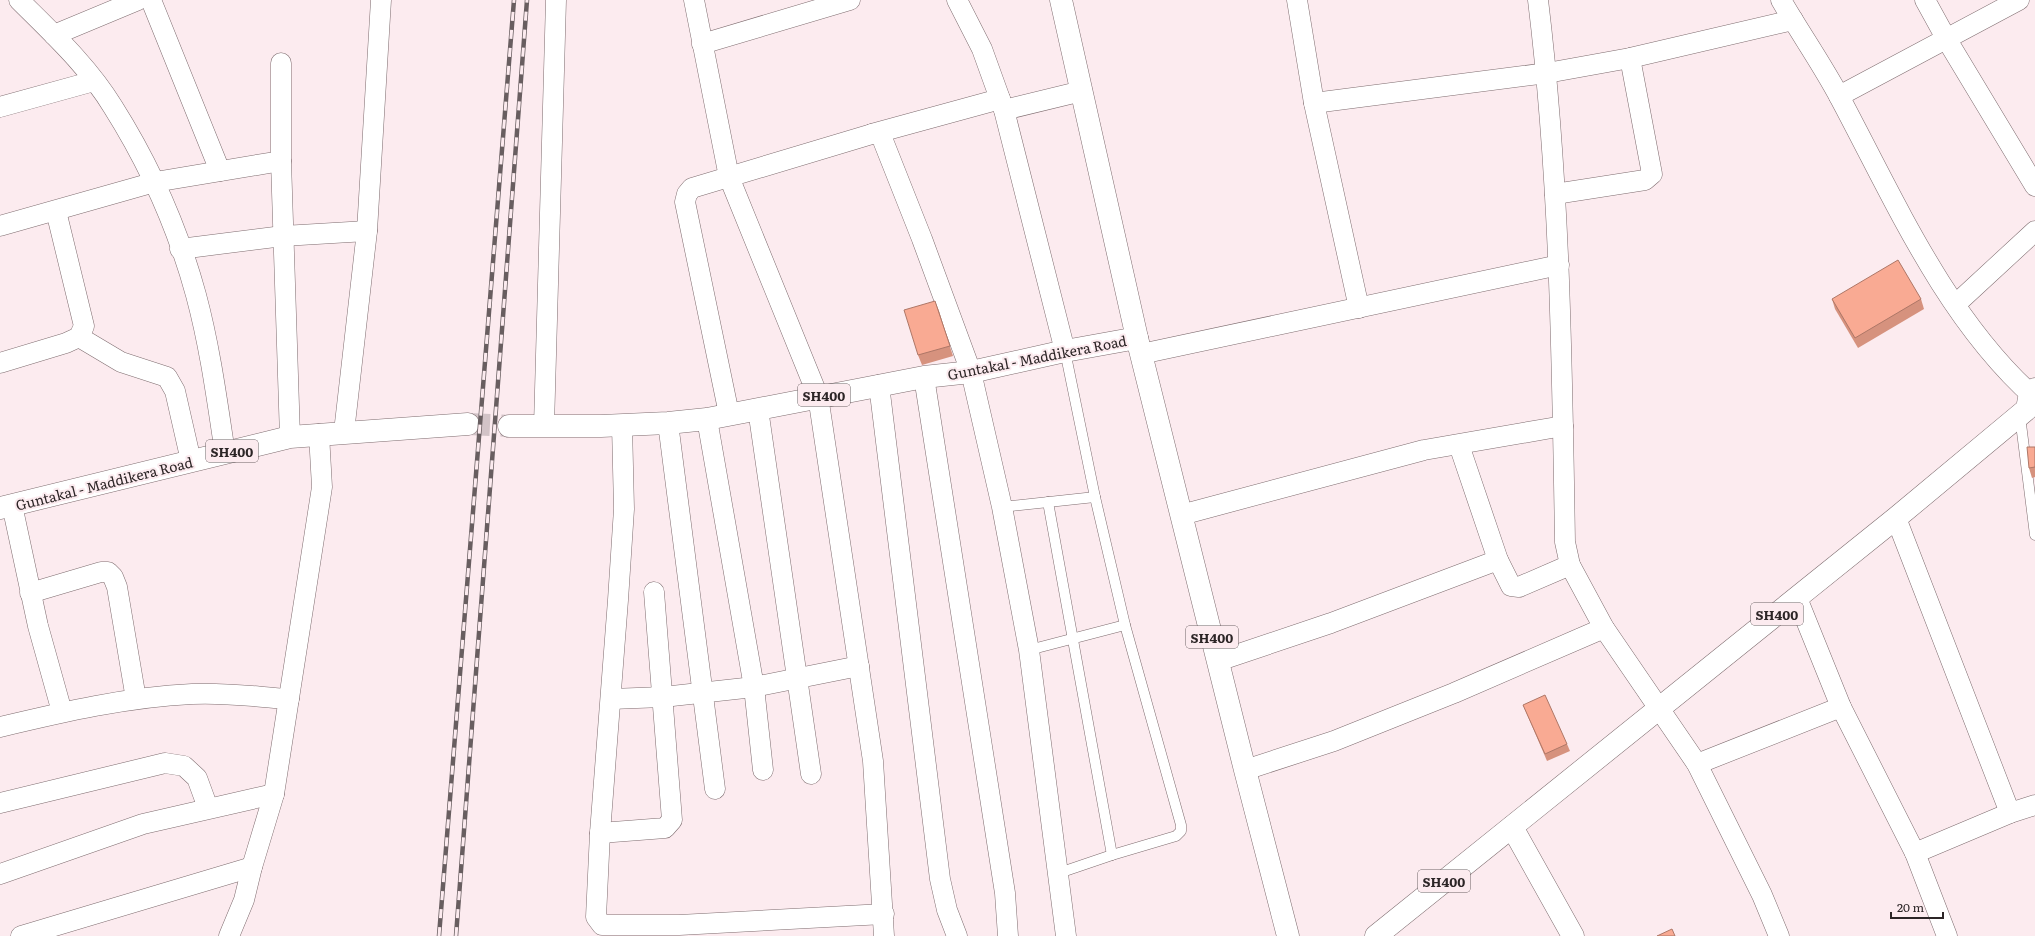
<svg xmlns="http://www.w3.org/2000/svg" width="2035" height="936" font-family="Literata,serif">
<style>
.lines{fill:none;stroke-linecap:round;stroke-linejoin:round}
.primary-tunnel{stroke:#d2c3c7;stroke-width:22;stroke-dasharray:22 11;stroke-linecap:butt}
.lane-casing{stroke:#7e6c6f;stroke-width:11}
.street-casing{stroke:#7e6c6f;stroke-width:21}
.secondary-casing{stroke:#7e6c6f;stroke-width:23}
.primary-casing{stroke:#7e6c6f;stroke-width:23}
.lane{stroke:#fff;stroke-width:10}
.street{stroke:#fff;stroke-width:20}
.secondary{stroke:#fff;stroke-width:22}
.primary{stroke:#fff;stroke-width:22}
.rail-casing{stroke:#685e60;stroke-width:4.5}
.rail{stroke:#fcebef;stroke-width:3;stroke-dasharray:9;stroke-linecap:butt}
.wall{fill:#d6927e}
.shaded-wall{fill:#ae7767}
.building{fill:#f9aa93;stroke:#ae7767}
.labels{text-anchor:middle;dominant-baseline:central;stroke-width:4;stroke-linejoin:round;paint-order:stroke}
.shield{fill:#fcebef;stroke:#6a6062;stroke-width:1}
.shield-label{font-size:13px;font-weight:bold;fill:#2c2526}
.street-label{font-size:14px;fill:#2c2526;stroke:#fcebef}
</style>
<rect width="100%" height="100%" fill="#fcebef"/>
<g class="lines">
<path class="primary-tunnel" d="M 468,424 L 509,426"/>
<defs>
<g id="lane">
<path d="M 2020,416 L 2035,535"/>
<path d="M 1048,502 L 1112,855"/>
<path d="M 1002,507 L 1095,497"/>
<path d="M 1029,650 L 1125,625"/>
<path d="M 1059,873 L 1112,855 L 1176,836 L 1181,831 L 1181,825 L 1125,625 L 1095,497 L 1065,351"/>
</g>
<g id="street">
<path d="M 19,0 C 52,33 88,66 113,107 C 149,164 178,229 196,295 C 210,347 217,400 225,453"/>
<path d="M 151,0 L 220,171"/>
<path d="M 694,0 L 729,177 L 818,396 L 873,761 L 884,936"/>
<path d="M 957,0 L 982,49 L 1004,110 L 1065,351"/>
<path d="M 1297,0 L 1314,103 L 1359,308"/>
<path d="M 1538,0 C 1560,180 1562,361 1565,542 L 1570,565 L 1604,628 L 1697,764 L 1762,895 L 1779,936"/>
<path d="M 1781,0 C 1800,33 1822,64 1840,98 C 1895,201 1946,319 2035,398"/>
<path d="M 1925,0 L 1947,40 L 2035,186"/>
<path d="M 54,35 L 138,0"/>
<path d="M 702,44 L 850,0"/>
<path d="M 281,63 L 281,161 L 290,437"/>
<path d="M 1839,96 L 2019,0"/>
<path d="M 1314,103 L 1547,73 L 1630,58 L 1793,20"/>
<path d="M 0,107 L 94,81"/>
<path d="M 1004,110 L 1082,91"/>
<path d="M 872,134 L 1000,99"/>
<path d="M 1555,194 L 1645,180 L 1652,174 L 1630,58"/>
<path d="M 0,226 L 155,182 L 281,161"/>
<path d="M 180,249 L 283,236 L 367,231"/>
<path d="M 1956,304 L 2035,231"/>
<path d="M 79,337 L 121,362 L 167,377 L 175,391 L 191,461"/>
<path d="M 1141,354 L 1559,265"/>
<path d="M 0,363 L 66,343 L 79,337 L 84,326 L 56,211"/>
<path d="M 924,377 L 1005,893 L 1008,936"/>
<path d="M 879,385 L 940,879 L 947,910 L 957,936"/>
<path d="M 758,409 L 811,774"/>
<path d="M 729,414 L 685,202 L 687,194 L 692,188 L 872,134 L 878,135 L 882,138 L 922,239 L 971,372 L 1002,507 L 1029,650 L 1066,936"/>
<path d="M 707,419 L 754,687 L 763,770"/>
<path d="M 668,423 L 715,789"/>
<path d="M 622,425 L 624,509 L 618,600 L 600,833 L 596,917 L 602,925 L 679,925 L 884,914"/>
<path d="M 544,426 L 556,0"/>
<path d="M 344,432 L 367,231 L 381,0"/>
<path d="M 1459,445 L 1498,560 L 1511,586 L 1519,587 L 1570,565"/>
<path d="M 12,505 L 38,626 L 62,712"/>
<path d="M 1181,515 L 1424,450 L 1563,426"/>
<path d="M 1896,518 L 2010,813"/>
<path d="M 30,593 L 101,572 L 108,572 L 113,577 L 117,587 L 136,699"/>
<path d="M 1797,598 L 1841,707 L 1915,853 L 1947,936"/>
<path d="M 1218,661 L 1331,623 L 1498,560"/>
<path d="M 611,699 L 663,697 L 754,687 L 859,666"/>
<path d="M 0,727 C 63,712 127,697 192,694 C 224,692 257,697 289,699"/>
<path d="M 1697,764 L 1841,707"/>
<path d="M 1245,770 L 1334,741 L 1454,693 L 1604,628"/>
<path d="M 0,803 L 165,763 L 184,766 L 197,778 L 208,808"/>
<path d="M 600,833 L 665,828 L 672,820 L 654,592"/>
<path d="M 1915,853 L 2010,813 L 2035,805"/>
<path d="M 0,874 L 143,824 L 274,794"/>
<path d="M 21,936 L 252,867"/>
<path d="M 229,936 L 244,900 L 252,867 L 274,794 L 322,487 L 319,434"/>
</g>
<g id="secondary">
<path d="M 1061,0 L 1137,338"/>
<path d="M 1512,827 L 1573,936"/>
</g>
<g id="primary">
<path d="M 509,426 L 601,426 L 668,423 L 707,419 L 924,377 L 971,372 L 1065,351 L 1137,338 L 1245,770 L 1288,936"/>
<path d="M 0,508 L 290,437 L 468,424"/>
<path d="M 1376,936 L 1896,518 L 2027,409 L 2030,393 L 2035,389"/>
</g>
</defs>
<use href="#lane" class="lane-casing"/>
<use href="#street" class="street-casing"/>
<use href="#secondary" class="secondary-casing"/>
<use href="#primary" class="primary-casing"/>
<use href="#lane" class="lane"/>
<use href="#street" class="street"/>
<use href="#secondary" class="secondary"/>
<use href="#primary" class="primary"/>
<defs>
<g id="rail">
<path d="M 439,936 L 514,0"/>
<path d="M 456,936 L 527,0"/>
</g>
</defs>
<use href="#rail" class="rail-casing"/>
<use href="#rail" class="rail"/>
</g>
<g class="wall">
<path d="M 1832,299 L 1921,299 L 1924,309 L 1858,348 L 1835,309 Z"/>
<path d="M 935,301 L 953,356 L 922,365 L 918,355 Z"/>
<path d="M 2035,447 L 2035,477 L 2032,478 L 2029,468 Z"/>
<path d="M 1523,705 L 1567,744 L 1570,751 L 1547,761 Z"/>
</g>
<path class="shaded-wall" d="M 935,301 L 939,311 L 953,356 L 950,346 Z"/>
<g class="building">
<path d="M 1898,260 L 1921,299 L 1855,338 L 1832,299 Z"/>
<path d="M 935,301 L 950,346 L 918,355 L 904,310 Z"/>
<path d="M 2027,447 L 2035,447 L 2035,467 L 2029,468 Z"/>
<path d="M 1545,695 L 1567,744 L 1545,754 L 1523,705 Z"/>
<path d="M 1672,929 L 1675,936 L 1657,936 Z"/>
</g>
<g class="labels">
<g class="shield">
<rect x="798" y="384" width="52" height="22" rx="3"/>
<rect x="206" y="440" width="52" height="22" rx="3"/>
<rect x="1751" y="603" width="52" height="22" rx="3"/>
<rect x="1186" y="626" width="52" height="22" rx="3"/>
<rect x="1418" y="870" width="52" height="22" rx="3"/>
</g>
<g class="shield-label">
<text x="824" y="395">SH400</text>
<text x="232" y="451">SH400</text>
<text x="1777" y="614">SH400</text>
<text x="1212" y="637">SH400</text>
<text x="1444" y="881">SH400</text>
</g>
<g class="street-label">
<text transform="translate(1037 357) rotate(-11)">Guntakal - Maddikera Road</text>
<text transform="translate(104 483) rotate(-14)">Guntakal - Maddikera Road</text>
</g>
</g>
<path d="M1891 912v6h52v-6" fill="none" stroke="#2c2526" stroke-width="2"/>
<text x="1897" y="912" font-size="12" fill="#2c2526" stroke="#fcebef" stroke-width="3" paint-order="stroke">20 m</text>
</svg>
